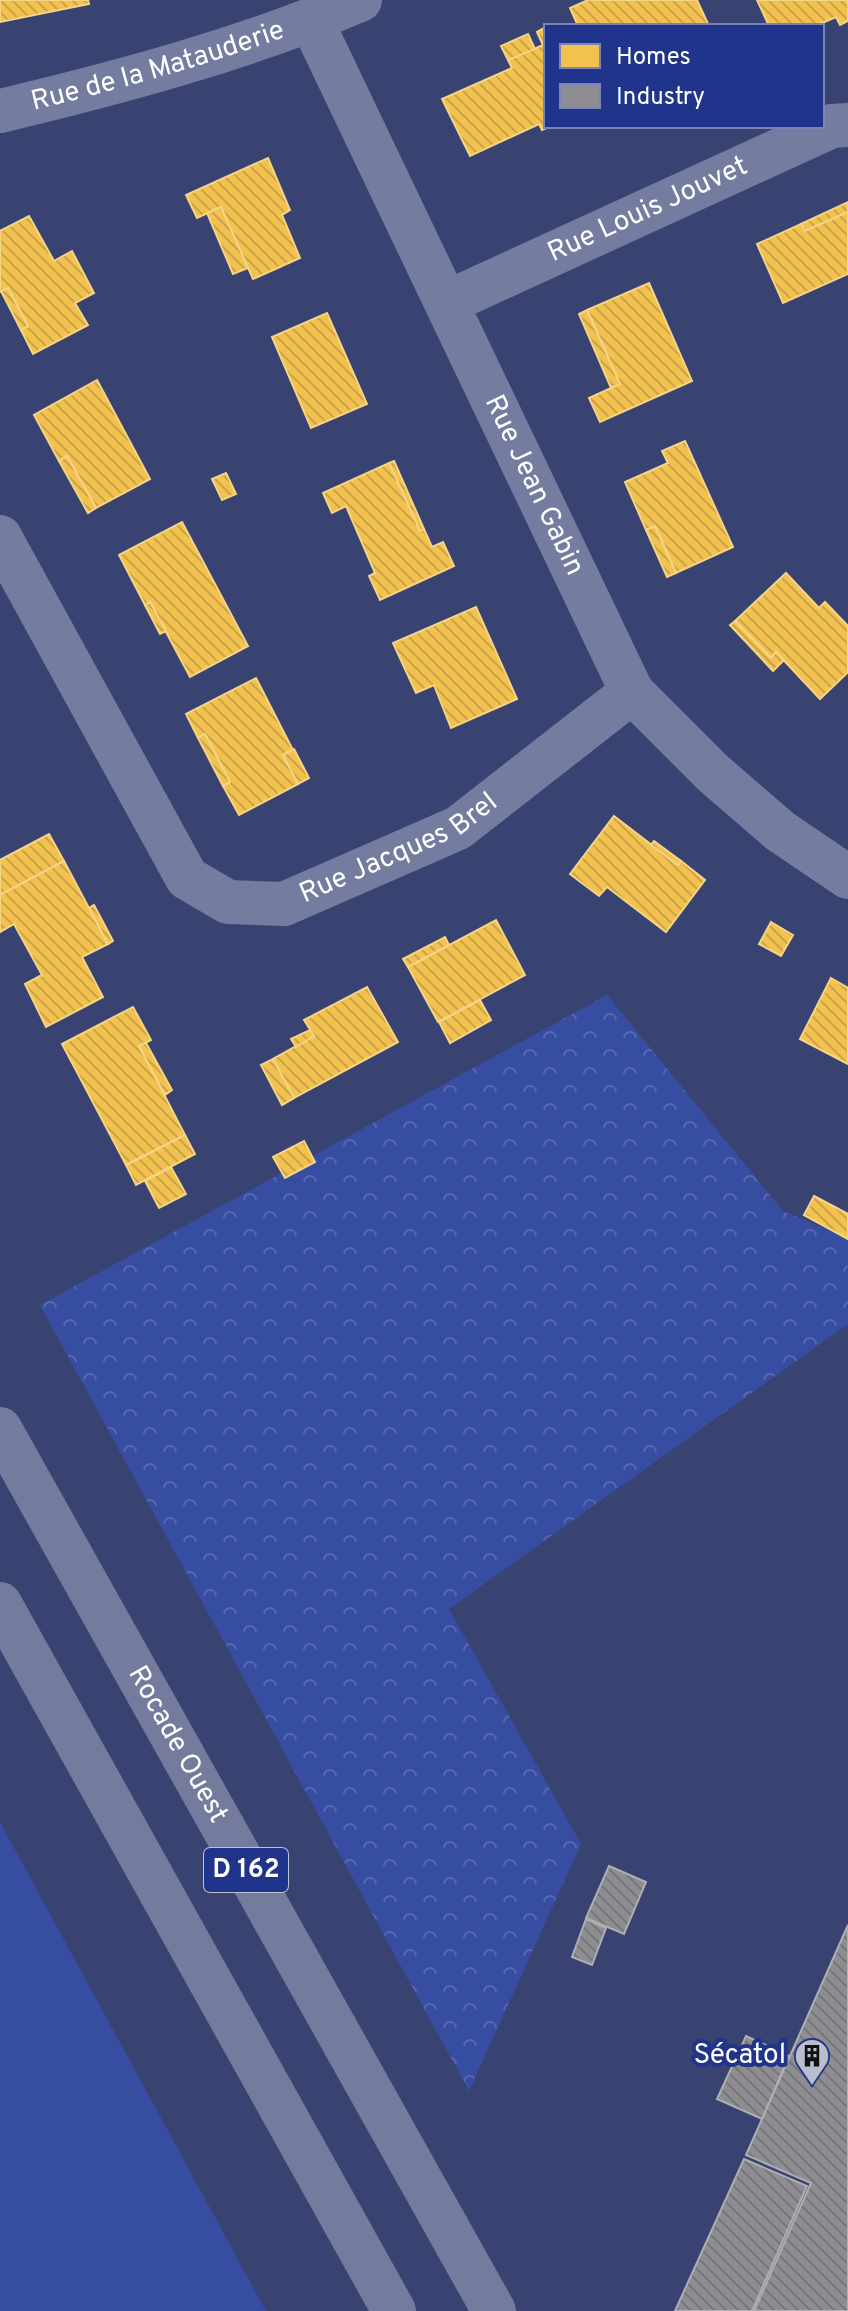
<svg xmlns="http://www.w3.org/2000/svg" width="848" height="2311" font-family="Overpass,sans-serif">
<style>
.grass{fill:#374da2}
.forest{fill:url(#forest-crowns)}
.homes{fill:url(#homes-back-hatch);stroke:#f6d483;stroke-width:2}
.industry{fill:url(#industry-back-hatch);stroke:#afafb3;stroke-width:2}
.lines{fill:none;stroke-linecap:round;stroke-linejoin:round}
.minor{stroke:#747d9f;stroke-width:44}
.primary{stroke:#747b9d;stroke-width:44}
.labels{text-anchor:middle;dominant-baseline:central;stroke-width:8;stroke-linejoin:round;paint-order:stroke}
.shield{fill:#20348b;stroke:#bcc2dc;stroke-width:2}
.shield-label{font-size:26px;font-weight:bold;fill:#fff}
.street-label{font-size:28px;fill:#fff;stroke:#20348b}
.poi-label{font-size:28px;fill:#fff;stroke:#20348b;text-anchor:end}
</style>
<defs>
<pattern id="forest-crowns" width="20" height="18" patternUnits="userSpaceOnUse" patternTransform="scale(2)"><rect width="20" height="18" fill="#374da2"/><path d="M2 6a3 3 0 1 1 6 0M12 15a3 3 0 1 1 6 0" fill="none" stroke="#5568b0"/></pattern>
<pattern id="homes-back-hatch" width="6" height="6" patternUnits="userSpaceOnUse" patternTransform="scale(2)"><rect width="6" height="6" fill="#f2c14e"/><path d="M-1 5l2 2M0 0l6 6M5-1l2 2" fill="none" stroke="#c8a44e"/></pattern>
<pattern id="industry-back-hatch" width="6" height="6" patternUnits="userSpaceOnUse" patternTransform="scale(2)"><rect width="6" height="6" fill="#8d8d92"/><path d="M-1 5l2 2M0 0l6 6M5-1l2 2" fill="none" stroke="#76767a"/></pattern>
</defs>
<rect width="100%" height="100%" fill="#384372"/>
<path class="grass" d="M 0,1822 L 266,2311 L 0,2311 Z"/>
<path class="forest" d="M 607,995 L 783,1211 L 848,1238 L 848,1324 L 449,1609 L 581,1844 L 469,2091 L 40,1305 Z"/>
<g class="homes">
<path d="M 0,0 L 88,0 L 89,4 L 0,22 Z"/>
<path d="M 588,0 L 697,0 L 709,26 L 578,26 L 570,8 Z"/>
<path d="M 757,0 L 848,0 L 848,21 L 840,25 L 836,17 L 815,26 L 769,26 Z"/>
<path d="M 546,27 L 546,126 L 551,126 L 542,130 L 539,124 L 470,156 L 442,99 L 512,68 L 508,60 L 543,45 L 537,32 Z"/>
<path d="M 528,34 L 535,49 L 508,60 L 501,46 Z"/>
<path d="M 268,158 L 290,210 L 282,215 L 300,258 L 253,279 L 221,207 L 197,218 L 186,195 Z"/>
<path d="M 848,202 L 848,212 L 805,231 L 801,224 Z"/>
<path d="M 221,207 L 248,268 L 233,274 L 207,213 Z"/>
<path d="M 848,212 L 848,274 L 783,303 L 757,244 L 801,224 L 805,231 Z"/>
<path d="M 29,216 L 54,261 L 72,251 L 94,293 L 75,303 L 88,325 L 33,354 L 21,330 L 28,326 L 8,288 L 0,292 L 0,231 Z"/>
<path d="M 649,283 L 692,381 L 600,422 L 589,398 L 620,384 L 587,310 Z"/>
<path d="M 8,288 L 28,326 L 21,330 L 1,291 Z"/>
<path d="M 587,310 L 620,384 L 611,388 L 579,314 Z"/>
<path d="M 327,313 L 367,404 L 311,428 L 272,337 Z"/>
<path d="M 97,380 L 150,479 L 96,508 L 67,456 L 59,461 L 34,415 Z"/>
<path d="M 685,441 L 733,547 L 676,573 L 655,526 L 646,530 L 625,482 L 668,463 L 662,451 Z"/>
<path d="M 67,456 L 96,508 L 88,513 L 59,461 Z"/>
<path d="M 394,461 L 424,529 L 420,531 L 389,463 Z"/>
<path d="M 389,463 L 420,531 L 424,529 L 432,547 L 443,542 L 454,566 L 380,600 L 369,576 L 375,573 L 346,506 L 332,513 L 323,493 Z"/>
<path d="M 226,473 L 236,494 L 222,500 L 212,479 Z"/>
<path d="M 182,522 L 248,646 L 190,677 L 150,602 L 145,605 L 119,555 Z"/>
<path d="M 655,526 L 676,573 L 667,577 L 646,530 Z"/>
<path d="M 786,573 L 819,608 L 825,602 L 848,626 L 848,672 L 820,699 L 776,652 L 771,658 L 735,621 Z"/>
<path d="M 150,602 L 166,631 L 160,634 L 145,605 Z"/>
<path d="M 476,607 L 517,699 L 451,728 L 434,685 L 416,693 L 393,643 Z"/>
<path d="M 735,621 L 771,658 L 776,652 L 784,660 L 773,671 L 730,625 Z"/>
<path d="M 256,678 L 293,750 L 283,755 L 298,784 L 239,815 L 223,786 L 230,782 L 205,734 L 198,738 L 186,714 Z"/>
<path d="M 205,734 L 230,782 L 223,786 L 198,738 Z"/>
<path d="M 294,749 L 309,778 L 298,784 L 283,755 Z"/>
<path d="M 614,816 L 678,865 L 681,861 L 705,880 L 666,932 L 607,887 L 599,896 L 570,874 Z"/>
<path d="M 49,834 L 64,861 L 0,895 L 0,860 Z"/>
<path d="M 654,841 L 681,861 L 678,865 L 651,845 Z"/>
<path d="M 64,861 L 108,944 L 82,957 L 103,997 L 46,1027 L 25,984 L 42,975 L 14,924 L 0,932 L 0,895 Z"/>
<path d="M 94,905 L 113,941 L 108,944 L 89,908 Z"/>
<path d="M 496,920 L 525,975 L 438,1022 L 408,967 Z"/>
<path d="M 771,922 L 793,935 L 781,956 L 759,944 Z"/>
<path d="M 445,937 L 449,945 L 408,967 L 403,959 Z"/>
<path d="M 831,978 L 848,988 L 848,1064 L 800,1039 Z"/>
<path d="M 367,987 L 398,1042 L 294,1098 L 273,1059 L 314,1036 L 304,1020 Z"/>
<path d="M 480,1000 L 491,1020 L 450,1043 L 439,1022 Z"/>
<path d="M 133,1007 L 151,1040 L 139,1046 L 185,1135 L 126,1165 L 62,1044 Z"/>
<path d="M 310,1030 L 314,1036 L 296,1047 L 291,1039 Z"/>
<path d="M 146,1043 L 172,1090 L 165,1095 L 139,1046 Z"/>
<path d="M 273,1059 L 294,1098 L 282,1105 L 261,1065 Z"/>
<path d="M 185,1135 L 195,1154 L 136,1185 L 126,1165 Z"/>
<path d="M 304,1141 L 315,1162 L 285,1178 L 273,1157 Z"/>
<path d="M 171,1167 L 186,1194 L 159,1208 L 145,1181 Z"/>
<path d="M 814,1196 L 848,1214 L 848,1239 L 804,1215 Z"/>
</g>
<g class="industry">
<path d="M 609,1866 L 646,1882 L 624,1934 L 586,1918 Z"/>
<path d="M 586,1919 L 606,1928 L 592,1965 L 572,1957 Z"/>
<path d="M 848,1925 L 848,2311 L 754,2311 L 811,2183 L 746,2155 Z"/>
<path d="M 746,2036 L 789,2056 L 762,2119 L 717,2099 Z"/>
<path d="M 744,2159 L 807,2186 L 752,2311 L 675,2311 Z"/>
</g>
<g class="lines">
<g class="minor">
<path id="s1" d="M 311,20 L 632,692 L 713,773 L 780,831 L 848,877"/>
<path id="s2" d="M 0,111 C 122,82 244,49 360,0"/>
<path id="s3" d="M 448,302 L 832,126 L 848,125"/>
<path id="s4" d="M 0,537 L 187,878 L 228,902 L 284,904 L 458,828 L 632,692"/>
</g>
<g class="primary">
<path id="s5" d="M 0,1429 L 494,2311"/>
<path d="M 0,1604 L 394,2311"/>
</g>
</g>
<defs>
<symbol id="building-pin" viewBox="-11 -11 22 30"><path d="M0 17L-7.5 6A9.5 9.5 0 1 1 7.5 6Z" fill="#b9bdce" stroke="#20348b"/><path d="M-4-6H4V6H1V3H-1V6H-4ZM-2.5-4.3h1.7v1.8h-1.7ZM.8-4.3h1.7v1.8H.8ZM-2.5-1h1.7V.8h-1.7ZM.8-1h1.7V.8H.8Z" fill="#111"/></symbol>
</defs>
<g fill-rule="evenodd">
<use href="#building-pin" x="792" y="2036" width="40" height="54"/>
</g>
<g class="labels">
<rect class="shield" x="204" y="1848" width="84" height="44" rx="6"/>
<g class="shield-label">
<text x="246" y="1870">D 162</text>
</g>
<g class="street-label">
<text stroke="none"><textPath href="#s2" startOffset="164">Rue de la Matauderie</textPath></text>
<text stroke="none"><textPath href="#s3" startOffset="220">Rue Louis Jouvet</textPath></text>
<text stroke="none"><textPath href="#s1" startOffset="516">Rue Jean Gabin</textPath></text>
<text stroke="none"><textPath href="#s4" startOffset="620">Rue Jacques Brel</textPath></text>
<text stroke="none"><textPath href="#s5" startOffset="362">Rocade Ouest</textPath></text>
</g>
<g class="poi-label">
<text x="786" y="2056">Sécatol</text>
</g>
</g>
<rect x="544" y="24" width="280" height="104" fill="#20348b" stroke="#7985b9" stroke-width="2"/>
<rect x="560" y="44" width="40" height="24" fill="#f2c14e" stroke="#7985b9" stroke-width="2"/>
<text x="616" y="64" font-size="24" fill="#ffffff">Homes</text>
<rect x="560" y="84" width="40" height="24" fill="#8d8d92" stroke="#7985b9" stroke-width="2"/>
<text x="616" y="104" font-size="24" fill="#ffffff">Industry</text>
</svg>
